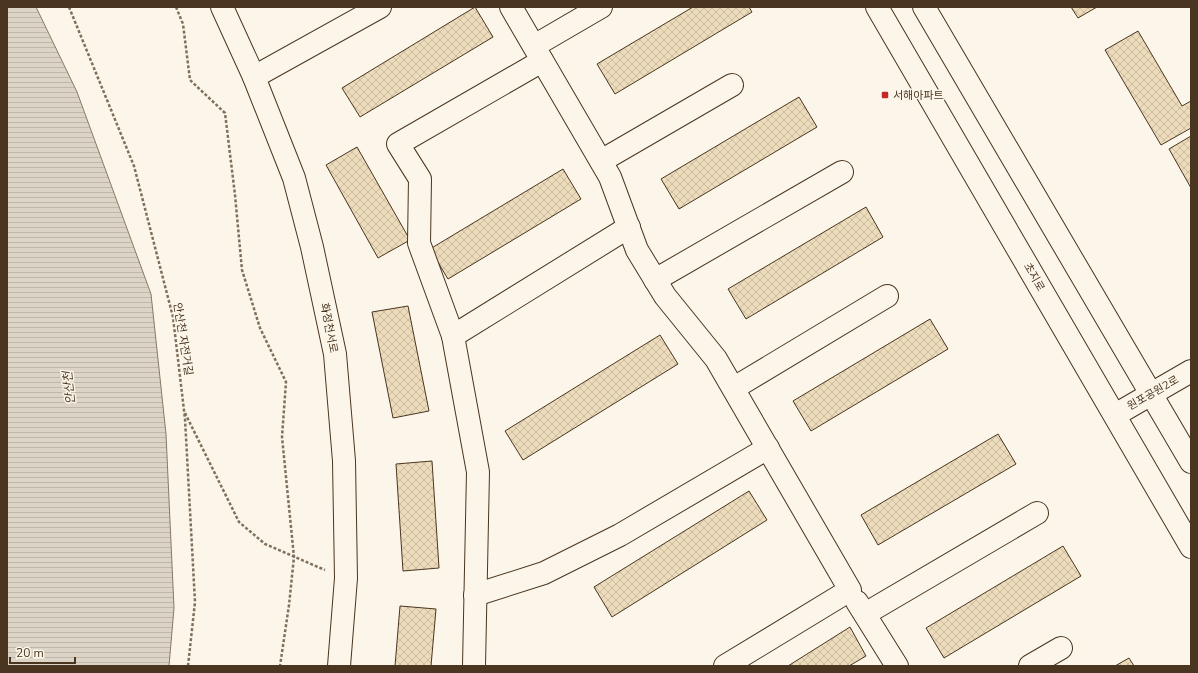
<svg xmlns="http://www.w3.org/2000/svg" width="1198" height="673" font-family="'Nunito Sans','Noto Sans KR',sans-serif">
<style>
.water{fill:url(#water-rules);stroke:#887966}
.building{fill:url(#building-cross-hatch);stroke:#4a3520}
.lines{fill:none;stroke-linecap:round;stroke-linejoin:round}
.minor-casing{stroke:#4a3520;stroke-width:24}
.path{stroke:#7f6f5c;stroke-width:2.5;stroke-dasharray:3 2;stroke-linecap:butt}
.minor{stroke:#fbf6e9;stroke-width:22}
.poi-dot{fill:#c62828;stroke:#fbf6e9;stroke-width:1.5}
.labels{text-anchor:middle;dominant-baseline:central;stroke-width:3;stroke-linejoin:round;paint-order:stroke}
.poi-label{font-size:11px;fill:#4a3520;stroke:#fbf6e9;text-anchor:start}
.street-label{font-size:11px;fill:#4a3520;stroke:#fbf6e9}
.water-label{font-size:12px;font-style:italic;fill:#4a3520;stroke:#fbf6e9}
</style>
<defs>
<pattern id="water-rules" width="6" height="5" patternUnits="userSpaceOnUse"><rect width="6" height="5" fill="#dcd4c6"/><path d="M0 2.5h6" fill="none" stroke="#beb7aa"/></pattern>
<pattern id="building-cross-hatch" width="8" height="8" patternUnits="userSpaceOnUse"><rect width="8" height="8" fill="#ecdcbc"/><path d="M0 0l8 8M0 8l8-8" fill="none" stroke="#ccbda1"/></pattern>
</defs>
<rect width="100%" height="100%" fill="#fbf6e9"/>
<path class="water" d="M 7,7 L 36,7 L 77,92 L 151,294 L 166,434 L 174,608 L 169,666 L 7,666 Z"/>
<g class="building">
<path d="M 475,7 L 493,37 L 360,117 L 342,88 Z"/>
<path d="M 693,7 L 749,7 L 752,12 L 615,94 L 597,64 Z"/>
<path d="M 1071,7 L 1097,7 L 1078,18 Z"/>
<path d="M 1138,31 L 1182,106 L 1191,101 L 1191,128 L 1161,145 L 1105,50 Z"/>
<path d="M 799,97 L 817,127 L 679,209 L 661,179 Z"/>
<path d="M 1191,136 L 1191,188 L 1169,149 Z"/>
<path d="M 357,147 L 410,240 L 378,258 L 326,165 Z"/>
<path d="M 563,169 L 581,199 L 448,279 L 430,249 Z"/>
<path d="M 866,207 L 883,237 L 746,319 L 728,289 Z"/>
<path d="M 408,306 L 429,411 L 393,418 L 372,312 Z"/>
<path d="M 930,319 L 948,349 L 811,431 L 793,401 Z"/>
<path d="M 660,335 L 678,364 L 523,460 L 505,431 Z"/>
<path d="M 998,434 L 1016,464 L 878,545 L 861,515 Z"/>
<path d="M 432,461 L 439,568 L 403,571 L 396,464 Z"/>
<path d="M 749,491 L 767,520 L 612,617 L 594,587 Z"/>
<path d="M 1063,546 L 1081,576 L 944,658 L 926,628 Z"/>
<path d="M 400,606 L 436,609 L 431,666 L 395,666 Z"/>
<path d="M 850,627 L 866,656 L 849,666 L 788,666 Z"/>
<path d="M 1129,658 L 1134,666 L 1115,666 Z"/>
</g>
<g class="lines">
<defs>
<g id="minor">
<path d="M 222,7 L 254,77 L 294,178 L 312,247 L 335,354 L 344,461 L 346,578 L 339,666"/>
<path d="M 511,7 L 610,177 L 637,250 L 665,296 L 716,359 L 850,590 L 725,666"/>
<path d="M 877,7 L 1191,547"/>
<path d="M 924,7 L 1191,462"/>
<path d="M 534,46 L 601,7"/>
<path d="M 254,77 L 380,7"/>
<path d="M 601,161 L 732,85"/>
<path d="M 655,280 L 842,172"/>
<path d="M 453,336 L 419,243 L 420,179 L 398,144 L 542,61"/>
<path d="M 734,388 L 887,296"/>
<path d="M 1115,415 L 1191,371"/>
<path d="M 475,595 L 544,573 L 620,535 L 768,448"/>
<path d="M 857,602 L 897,666"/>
<path d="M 865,614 L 1037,513"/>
<path d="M 474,666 L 478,472 L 453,336 L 629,227"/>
<path d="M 1030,666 L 1061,648"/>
</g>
</defs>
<use href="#minor" class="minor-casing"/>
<g class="path">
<path d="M 69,7 L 134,166 L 173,317 L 185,419 L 195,602 L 188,666"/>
<path d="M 176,7 L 183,24 L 190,80 L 225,113 L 235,195 L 242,270 L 260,328 L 286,382 L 282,437 L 294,557 L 289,605 L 280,666"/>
<path d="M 185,413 L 239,522 L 265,544 L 325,570"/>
</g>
<use href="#minor" class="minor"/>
</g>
<rect class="poi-dot" x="881" y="91" width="8" height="8" rx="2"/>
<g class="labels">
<g class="poi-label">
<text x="893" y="95">서해아파트</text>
</g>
<g class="street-label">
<text transform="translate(1034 277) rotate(60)">초지로</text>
<text transform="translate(329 328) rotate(79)">화정천서로</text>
<text transform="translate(183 339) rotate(81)">안산천 자전거길</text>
<text transform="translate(1153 393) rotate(-30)">원포공원2로</text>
</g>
<g class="water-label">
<text transform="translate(69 388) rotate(-96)">안산천</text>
</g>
</g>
<rect width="1198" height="673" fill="none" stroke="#4a3520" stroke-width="16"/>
<path d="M10 657v6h65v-6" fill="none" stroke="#4a3520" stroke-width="2"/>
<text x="16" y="657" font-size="12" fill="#4a3520" stroke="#fbf6e9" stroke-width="3" paint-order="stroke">20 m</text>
</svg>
